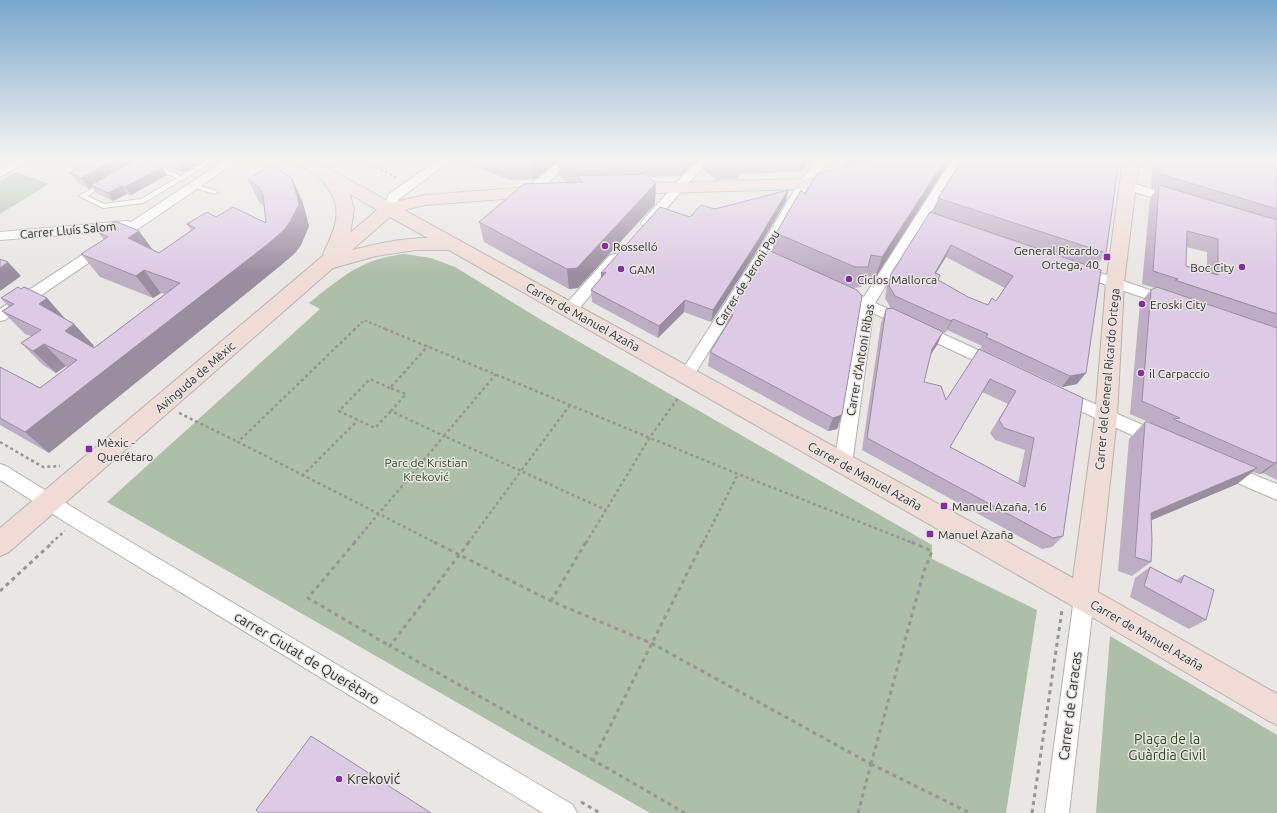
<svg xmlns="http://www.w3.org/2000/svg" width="1277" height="813" font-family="Ubuntu,sans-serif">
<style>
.green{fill:#adbea9}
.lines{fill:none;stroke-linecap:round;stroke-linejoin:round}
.lane-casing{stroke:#b4b2af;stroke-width:2}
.street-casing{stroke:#b4b2af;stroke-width:2}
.secondary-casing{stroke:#b4b2af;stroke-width:2}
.path-far2{stroke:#989594;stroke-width:2;stroke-dasharray:2.5 2.5;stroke-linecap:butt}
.path-far1{stroke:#989594;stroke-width:2.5;stroke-dasharray:3 3;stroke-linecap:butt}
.path{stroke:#989594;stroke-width:3;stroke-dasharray:4 4;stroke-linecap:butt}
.lane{fill:#fff;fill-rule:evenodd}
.street{fill:#fff;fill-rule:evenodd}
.secondary{fill:#f0dbd6;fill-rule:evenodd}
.wall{fill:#beaec5;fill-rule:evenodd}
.shaded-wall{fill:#9b8da0}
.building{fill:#ddcae5;stroke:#9b8da0;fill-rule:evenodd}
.poi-dot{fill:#842d9b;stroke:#e9e6e4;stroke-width:1.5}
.labels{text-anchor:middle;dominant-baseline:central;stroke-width:3;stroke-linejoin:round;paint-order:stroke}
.street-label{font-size:12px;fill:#32302f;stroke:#e9e6e4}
.poi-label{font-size:12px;fill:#32302f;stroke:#e9e6e4;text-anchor:start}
.park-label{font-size:12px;fill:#2b4a24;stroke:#e9e6e4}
.near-street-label{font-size:14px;fill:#32302f;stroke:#e9e6e4}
.near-park-label{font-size:14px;fill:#2b4a24;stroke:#e9e6e4}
.near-poi-label{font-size:14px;fill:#32302f;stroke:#e9e6e4;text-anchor:start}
</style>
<rect width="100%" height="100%" fill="#e9e6e4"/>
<g class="green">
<path d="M 16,172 L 49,184 L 0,214 L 0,181 Z"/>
<path d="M 405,254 L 431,258 L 455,267 L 543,321 L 932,545 L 932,559 L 1037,610 L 1006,813 L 650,813 L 107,502 L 320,309 L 309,303 C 342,277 362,258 405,254 Z"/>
<path d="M 1110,636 L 1277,735 L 1277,813 L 1096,813 Z"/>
</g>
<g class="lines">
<defs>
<g id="lane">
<path d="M 208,160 L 215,160 L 185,178 L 185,180 L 182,180 L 143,203 L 103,208 L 79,196 L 102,183 L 104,184 L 104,186 L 87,196 L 104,204 L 141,199 L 177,178 L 152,167 L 152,165 L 156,165 L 181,176 Z"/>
<path d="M 217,160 L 226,160 L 232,163 L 229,165 Z"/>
<path d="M 193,184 L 217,191 L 218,192 L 215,194 L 191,187 L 190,186 Z"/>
</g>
<g id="street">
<path d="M 15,160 L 30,160 L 28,162 L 0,177 L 0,168 Z"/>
<path d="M 225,160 L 239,160 L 5,320 L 0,321 L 0,309 L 120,230 L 0,240 L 0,232 L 127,221 L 131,222 Z"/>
<path d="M 437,160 L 451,160 L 399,199 L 393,212 L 385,212 L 383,209 L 389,194 Z"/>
<path d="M 560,160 L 573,160 L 535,194 L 527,194 L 525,191 L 527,188 Z"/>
<path d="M 697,160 L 709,160 L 651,226 L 643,226 L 641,223 L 643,220 Z"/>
<path d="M 817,160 L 829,160 L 809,185 L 769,256 L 691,380 L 686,382 L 681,380 L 678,376 L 681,372 L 756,255 L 798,184 Z"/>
<path d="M 952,160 L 964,160 L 929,215 L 952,222 L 953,225 L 952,228 L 947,229 L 925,222 L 875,303 L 1000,360 L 1003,364 L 1000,368 L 995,370 L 990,368 L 873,313 L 852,464 L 849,469 L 843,471 L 837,469 L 834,464 L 859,307 L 837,296 L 835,293 L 837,290 L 842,288 L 847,290 L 864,297 Z"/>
<path d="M 1129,182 L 1178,197 L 1180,200 L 1178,203 L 1174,204 L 1125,189 L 1123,186 L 1125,183 Z"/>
<path d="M 615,254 L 620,255 L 622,258 L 620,261 L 575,313 L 570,314 L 565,313 L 563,309 L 565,305 L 610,255 Z"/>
<path d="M 1080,266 L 1173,298 L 1175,301 L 1173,304 L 1168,306 L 1075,274 L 1073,271 L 1075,268 Z"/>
<path d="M 1063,390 L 1163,434 L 1165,439 L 1163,444 L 1157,446 L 1151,444 L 1057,400 L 1055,396 L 1057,392 Z"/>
<path d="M 1225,463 L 1277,484 L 1277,500 L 1219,475 L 1216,470 L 1219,465 Z"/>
<path d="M 0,464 L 6,466 L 82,513 L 573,805 L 577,813 L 543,813 L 70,525 L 0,480 Z"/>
<path d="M 1084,589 L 1091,591 L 1094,598 L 1069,813 L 1045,813 L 1074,598 L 1077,591 Z"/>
</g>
<g id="secondary">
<path d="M 295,160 L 314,160 L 391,203 L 425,195 L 543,186 L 549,187 L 551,191 L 549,195 L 543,196 L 425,205 L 404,210 L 1073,578 L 1095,417 L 1106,283 L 1123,160 L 1139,160 L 1124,283 L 1117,417 L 1098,592 L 1277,694 L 1277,725 L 1267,720 L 1097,620 L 449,250 L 415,250 L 376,256 L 333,268 L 9,552 L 0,556 L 0,528 L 324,255 L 323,254 C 334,231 345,210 327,187 C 324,183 322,179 319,177 C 312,172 304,168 297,163 ZM 350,194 L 377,210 L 350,233 L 354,210 ZM 390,217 L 428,238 C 402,238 377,244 352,250 Z"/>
<path d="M 879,160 L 907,160 L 905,163 L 804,189 L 625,194 L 619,193 L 617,189 L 619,185 L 625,184 L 804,179 Z"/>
</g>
</defs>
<use href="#lane" class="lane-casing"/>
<use href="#street" class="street-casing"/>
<use href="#secondary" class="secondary-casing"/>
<g class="path-far2">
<path d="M 363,160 L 397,178"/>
<path d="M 354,330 L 364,320 L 388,330"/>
</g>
<g class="path-far1">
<path d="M 355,329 L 238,442 L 436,543"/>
<path d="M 385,329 L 738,474 L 913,543"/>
<path d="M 390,388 L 370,379 L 339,411 L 375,428 L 391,411"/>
<path d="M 570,405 L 521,471 L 606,510"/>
<path d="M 179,413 L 238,442"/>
<path d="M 0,442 L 43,467 L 60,466"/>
<path d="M 302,476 L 358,420"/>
<path d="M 51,543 L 65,531"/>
<path d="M 354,543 L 444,436 L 391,411 L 406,394 L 390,388 L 428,346"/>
<path d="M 468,543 L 521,471 L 444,436 L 496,374"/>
<path d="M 586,543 L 650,437 L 678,398"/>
<path d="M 703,543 L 738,474"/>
</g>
<g class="path">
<path d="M 355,542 L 308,598 L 390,646"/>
<path d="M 434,542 L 551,601 L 653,644 L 871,764"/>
<path d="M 469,542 L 390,646 L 593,760"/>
<path d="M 0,591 L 53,542"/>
<path d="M 551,601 L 586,542"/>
<path d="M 871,764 L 970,813"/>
<path d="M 871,764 L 924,571 L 932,551 L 911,542"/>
<path d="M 581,802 L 600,813"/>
<path d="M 685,813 L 593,760 L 703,542"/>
<path d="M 858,813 L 871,764"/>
<path d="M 1032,813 L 1062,610"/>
</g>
<use href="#lane" class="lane"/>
<use href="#street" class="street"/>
<use href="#secondary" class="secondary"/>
</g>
<g class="wall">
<path d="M 152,160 L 201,160 L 195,163 L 197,165 L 183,173 L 153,162 Z"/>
<path d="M 457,160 L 695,160 L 681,176 L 647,177 L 655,204 L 578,288 L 569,289 L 484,242 L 479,222 L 566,182 L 559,175 L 558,161 L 533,180 L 510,180 Z"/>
<path d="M 704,160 L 811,160 L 802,171 L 799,172 L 739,174 L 738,179 L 716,180 L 703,169 Z"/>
<path d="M 835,160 L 872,160 L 847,167 Z"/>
<path d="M 873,160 L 948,160 L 946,167 L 875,278 L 865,276 L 861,287 L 853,288 L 842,415 L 837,429 L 828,431 L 708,366 L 710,352 L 726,326 L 728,313 L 772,252 L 776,233 L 805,194 Z"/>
<path d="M 1153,160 L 1277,160 L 1277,480 L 1263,473 L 1259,474 L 1253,472 L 1237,484 L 1151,520 L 1151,562 L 1132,576 L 1118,571 L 1129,439 L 1145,422 L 1160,427 L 1130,414 L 1140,303 L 1151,290 L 1155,288 L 1142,284 L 1150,198 L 1156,189 L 1151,187 ZM 1186,247 L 1207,252 L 1207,272 L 1186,266 Z"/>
<path d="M 162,167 L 167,175 L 131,195 L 127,194 L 113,201 L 96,193 L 92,187 L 89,189 L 78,183 L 70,173 Z"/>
<path d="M 248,180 L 302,200 L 309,226 L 301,245 L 295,253 L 280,266 L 49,453 L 0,425 L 0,367 L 40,388 L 68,367 L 66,366 L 56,373 L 43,365 L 21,343 L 31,336 L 25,334 L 2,311 L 9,307 L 1,298 L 21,289 L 47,298 L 66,320 L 74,324 L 94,346 L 93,347 L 94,348 L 165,294 L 161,293 L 153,298 L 100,277 L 81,254 L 104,240 L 98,232 L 152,249 L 159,253 L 191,230 L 187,224 L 216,217 L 266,223 L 264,206 L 259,202 Z"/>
<path d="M 788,190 L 786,201 L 755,254 L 711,322 L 684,312 L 658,338 L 592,302 L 591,290 L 601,278 L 601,273 L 715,209 Z"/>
<path d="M 938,198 L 1106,253 L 1095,268 L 1077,384 L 1062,387 L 980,349 L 982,346 L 947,330 L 945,333 L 929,325 L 943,332 L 937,345 L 931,354 L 924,382 L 946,400 L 979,349 L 1083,398 L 1063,536 L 1052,547 L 1042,549 L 862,450 L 881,323 L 886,309 L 891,308 L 890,307 L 885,298 L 887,286 L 891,274 L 932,213 ZM 946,257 L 1005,288 L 996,301 L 988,305 L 968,297 L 938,280 L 940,275 L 936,273 ZM 982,392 L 1008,404 L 990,433 L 995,440 L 1025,450 L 1018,483 L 950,447 Z"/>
<path d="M 1150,567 L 1176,580 L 1184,575 L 1206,620 L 1189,629 L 1130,597 L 1135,578 Z"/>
</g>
<g class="shaded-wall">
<path d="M 114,160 L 141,160 L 91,185 L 92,187 L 89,189 L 81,178 Z"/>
<path d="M 180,160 L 201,160 L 195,163 L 197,165 L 183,173 L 176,163 Z"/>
<path d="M 530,160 L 557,160 L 558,161 L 533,180 Z"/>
<path d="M 681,160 L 695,160 L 681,176 Z"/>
<path d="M 801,160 L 811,160 L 802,171 L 799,172 Z"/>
<path d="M 848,160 L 872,160 L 847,167 Z"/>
<path d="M 945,160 L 948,160 L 946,167 L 875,278 L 882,257 Z"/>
<path d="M 162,167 L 167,175 L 131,195 L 125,187 Z"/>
<path d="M 292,178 L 302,200 L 309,226 L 301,245 L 295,253 L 280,266 L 49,453 L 25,432 L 268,244 Z"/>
<path d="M 656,183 L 655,204 L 578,288 L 569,289 L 567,269 Z"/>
<path d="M 122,186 L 127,194 L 113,201 L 108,193 Z"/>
<path d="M 788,190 L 786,201 L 755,254 L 711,322 L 713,310 Z"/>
<path d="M 139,231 L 155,253 L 128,238 Z"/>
<path d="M 951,245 L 946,257 L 929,284 L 935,273 Z"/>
<path d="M 8,262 L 21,276 L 0,291 L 0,268 Z"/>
<path d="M 144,270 L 161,293 L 153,298 L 136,276 Z"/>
<path d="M 606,272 L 602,285 L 601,273 Z"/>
<path d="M 47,298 L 67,321 L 39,304 Z"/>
<path d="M 685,300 L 684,312 L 658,338 L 659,326 Z"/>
<path d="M 953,319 L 947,330 L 945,333 L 951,321 Z"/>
<path d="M 74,324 L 94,346 L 85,353 L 65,331 Z"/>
<path d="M 943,332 L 937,345 L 926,362 L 932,349 Z"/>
<path d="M 44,344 L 66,366 L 56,373 L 33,351 Z"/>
<path d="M 1086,373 L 1077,384 L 1062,387 L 1070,376 Z"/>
<path d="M 842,415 L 837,429 L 828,431 L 833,418 Z"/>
<path d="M 1277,462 L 1263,473 L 1259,474 L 1274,463 Z"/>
<path d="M 1257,468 L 1237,484 L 1138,526 L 1151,513 Z"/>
</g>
<g class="building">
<path d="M 91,160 L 114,160 L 81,178 L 70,173 Z"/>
<path d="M 136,160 L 146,160 L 162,167 L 125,187 L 122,186 L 108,193 L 91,185 Z"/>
<path d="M 170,160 L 180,160 L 176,163 Z"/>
<path d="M 563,160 L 626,160 L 627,161 L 565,163 Z"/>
<path d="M 873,160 L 945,160 L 882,257 L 871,255 L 868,267 L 855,267 L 776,233 L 801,190 L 805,194 L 817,174 Z"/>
<path d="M 962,160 L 1119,160 L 1106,253 L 938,198 Z"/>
<path d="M 1160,160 L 1277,160 L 1277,209 L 1160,174 Z"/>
<path d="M 271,164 L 292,178 L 299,204 L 290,222 L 284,230 L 268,244 L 25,432 L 0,418 L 0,367 L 40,388 L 77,360 L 44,344 L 33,351 L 21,343 L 41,330 L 2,311 L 14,304 L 1,298 L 18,287 L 21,289 L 24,287 L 47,298 L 39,304 L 74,324 L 65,331 L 94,348 L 180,283 L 144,270 L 136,276 L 81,254 L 108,237 L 98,232 L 115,221 L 139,231 L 128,238 L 159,253 L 195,228 L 187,224 L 207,212 L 216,217 L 233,207 L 266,223 L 263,195 L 258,186 L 248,180 Z"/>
<path d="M 644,174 L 656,183 L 577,268 L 567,269 L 479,222 L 524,184 L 583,182 L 577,176 Z"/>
<path d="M 1159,185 L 1277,220 L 1277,314 L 1175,280 L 1178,279 L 1153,271 ZM 1187,231 L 1218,239 L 1218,275 L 1186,266 Z"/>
<path d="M 788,190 L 757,242 L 713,310 L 685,300 L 659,326 L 591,290 L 606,272 L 601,273 L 660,207 L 690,217 L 701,205 L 715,209 Z"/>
<path d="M 930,212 L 1101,270 L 1086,373 L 1070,376 L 986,337 L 988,334 L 953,319 L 951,321 L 895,296 L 889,286 L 891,274 ZM 951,245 L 1013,276 L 996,301 L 992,298 L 988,305 L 968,297 L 938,280 L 940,275 L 935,273 Z"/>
<path d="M 768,250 L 857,290 L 862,296 L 842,415 L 833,418 L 710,352 L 733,315 L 728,313 Z"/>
<path d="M 0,259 L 8,262 L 0,268 Z"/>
<path d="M 1157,287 L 1277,328 L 1277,462 L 1274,463 L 1173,419 L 1180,418 L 1142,401 L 1151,290 Z"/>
<path d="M 892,308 L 943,332 L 932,349 L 924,382 L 941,386 L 946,400 L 979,349 L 1083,398 L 1063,536 L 1053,538 L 867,438 L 886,309 ZM 990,379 L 1016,391 L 999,420 L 1004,428 L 1034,438 L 1025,487 L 950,447 Z"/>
<path d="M 1145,422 L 1148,422 L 1257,468 L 1151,513 L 1152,541 L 1151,562 L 1135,557 Z"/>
<path d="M 1150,567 L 1181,583 L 1184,575 L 1214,590 L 1206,620 L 1144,586 Z"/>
<path d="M 311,736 L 431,813 L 260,813 L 256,810 Z"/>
</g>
<linearGradient id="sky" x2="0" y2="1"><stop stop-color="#7aa7cc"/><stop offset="0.58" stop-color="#f5f4f3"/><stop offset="1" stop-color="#f5f4f3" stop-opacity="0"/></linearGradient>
<rect width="1277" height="274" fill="url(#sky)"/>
<g class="poi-dot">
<circle cx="605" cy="246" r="4"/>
<rect x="1103" y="253" width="8" height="8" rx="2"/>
<circle cx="1242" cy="267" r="4"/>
<circle cx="621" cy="269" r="4"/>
<circle cx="849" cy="279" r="4"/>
<circle cx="1142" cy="304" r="4"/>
<circle cx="1141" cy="373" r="4"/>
<rect x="85" y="445" width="8" height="8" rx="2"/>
<rect x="940" y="502" width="8" height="8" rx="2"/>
<rect x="926" y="530" width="8" height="8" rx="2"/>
<circle cx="339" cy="779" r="4"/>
</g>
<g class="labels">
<g class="street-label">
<text transform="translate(68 230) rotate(-5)">Carrer Lluís Salom</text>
<text transform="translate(747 278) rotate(-58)">Carrer de Jeroni Pou</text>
<text transform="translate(583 317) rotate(29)">Carrer de Manuel Azaña</text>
<text transform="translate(860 360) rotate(-80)">Carrer d'Antoni Ribas</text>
<text transform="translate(195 377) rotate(-41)">Avinguda de Mèxic</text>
<text transform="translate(1107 379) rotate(-85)">Carrer del General Ricardo Ortega</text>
<text transform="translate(865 476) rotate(29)">Carrer de Manuel Azaña</text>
<text transform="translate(1147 635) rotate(30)">Carrer de Manuel Azaña</text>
</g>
<g class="poi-label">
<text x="613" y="246">Rosselló</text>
<text x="1099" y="250" text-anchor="end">General Ricardo<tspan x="1099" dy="14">Ortega, 40</tspan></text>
<text x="1234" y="267" text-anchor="end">Boc City</text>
<text x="629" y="269">GAM</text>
<text x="857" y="279">Ciclos Mallorca</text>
<text x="1150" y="304">Eroski City</text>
<text x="1149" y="373">il Carpaccio</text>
<text x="97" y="442">Mèxic -<tspan x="97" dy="14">Querétaro</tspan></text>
<text x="952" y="506">Manuel Azaña, 16</text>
<text x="938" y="534">Manuel Azaña</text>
</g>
<g class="park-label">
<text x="426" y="462">Parc de Kristian<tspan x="426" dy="14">Kreković</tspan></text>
</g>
<g class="near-street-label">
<text transform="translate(307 658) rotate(31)">carrer Ciutat de Querètaro</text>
<text transform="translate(1070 706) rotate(-83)">Carrer de Caracas</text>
</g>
<g class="near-park-label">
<text x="1167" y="739">Plaça de la<tspan x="1167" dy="16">Guàrdia Civil</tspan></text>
</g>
<g class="near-poi-label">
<text x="347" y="779">Kreković</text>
</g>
</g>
</svg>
